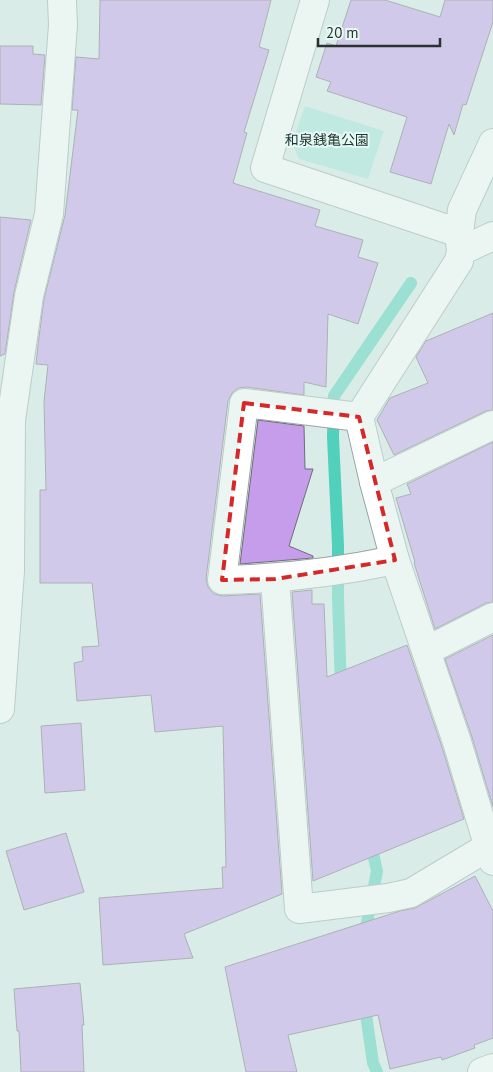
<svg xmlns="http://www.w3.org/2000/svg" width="493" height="1072" font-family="'PT Sans','Noto Sans JP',sans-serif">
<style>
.green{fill:#a0e7d9}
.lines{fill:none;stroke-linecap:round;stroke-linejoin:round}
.stream{stroke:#51d0bb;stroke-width:12}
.building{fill:#c69dea;stroke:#716b77}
.minor-casing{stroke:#95a6a2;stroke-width:30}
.minor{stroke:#fff;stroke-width:28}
.marked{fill:none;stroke:#d62828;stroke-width:4;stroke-dasharray:10 6;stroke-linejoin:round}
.labels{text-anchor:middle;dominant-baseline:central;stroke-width:4;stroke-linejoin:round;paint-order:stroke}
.park-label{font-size:14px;fill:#1f3531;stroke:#e7f9f5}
</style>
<rect width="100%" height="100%" fill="#daece8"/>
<path class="green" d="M 305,106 L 384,131 L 368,179 L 299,159 L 292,143 Z"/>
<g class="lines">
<g class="stream">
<path d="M 341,687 L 338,598 L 338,545 L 333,437 L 334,396 L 411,283"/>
<path d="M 364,938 L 377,871 L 370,840"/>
<path d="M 364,1001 L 373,1063 L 377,1072"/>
</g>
</g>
<g class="building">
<path d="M 100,0 L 271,0 L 259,47 L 269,50 L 244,132 L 247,133 L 233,183 L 320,210 L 315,226 L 363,240 L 358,257 L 378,263 L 358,324 L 328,314 L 326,387 L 304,382 L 304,395 L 246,387 L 238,388 L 232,393 L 228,401 L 206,579 L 208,587 L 214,594 L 222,596 L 260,594 L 282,894 L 184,934 L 193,958 L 103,965 L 99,898 L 223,888 L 222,867 L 226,867 L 223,726 L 155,732 L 151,695 L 77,701 L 74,663 L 83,661 L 82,647 L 99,646 L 92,583 L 40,583 L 40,490 L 46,490 L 44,401 L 48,365 L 36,364 L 38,345 L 44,299 L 65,215 L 78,110 L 72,110 L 76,57 L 99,59 Z"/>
<path d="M 351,0 L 385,0 L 440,17 L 445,0 L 493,0 L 493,22 L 466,105 L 463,104 L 454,135 L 449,124 L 431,184 L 390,172 L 407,117 L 327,91 L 331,82 L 316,77 L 327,43 L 336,46 Z"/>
<path d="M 0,46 L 33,46 L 33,54 L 45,55 L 41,105 L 0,104 Z"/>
<path d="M 0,217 L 31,220 L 14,292 L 5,354 L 0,356 Z"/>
<path d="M 493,313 L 493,410 L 486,411 L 394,455 L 377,420 L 390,398 L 428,383 L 416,357 L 426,341 Z"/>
<path d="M 258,420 L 304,426 L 305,469 L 313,469 L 289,546 L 313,556 L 313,558 L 240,564 Z"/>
<path d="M 493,442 L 493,602 L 486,603 L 435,629 L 414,563 L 415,562 L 396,498 L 411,494 L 407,484 Z"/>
<path d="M 312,590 L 312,604 L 324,604 L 327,677 L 407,645 L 442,747 L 464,819 L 313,881 L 292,592 Z"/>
<path d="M 493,635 L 493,807 L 472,737 L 445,659 Z"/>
<path d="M 81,723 L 85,790 L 45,793 L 41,726 Z"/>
<path d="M 66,833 L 84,892 L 24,910 L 6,851 Z"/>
<path d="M 475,876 L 493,911 L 493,1038 L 474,1045 L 475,1048 L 442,1060 L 441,1057 L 390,1069 L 378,1015 L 288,1035 L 297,1072 L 246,1072 L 225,967 L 400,911 L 415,908 Z"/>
<path d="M 80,983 L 84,1025 L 82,1025 L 84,1072 L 21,1072 L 19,1031 L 17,1031 L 14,989 Z"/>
</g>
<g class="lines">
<defs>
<g id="minor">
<path d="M 315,0 L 265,168 L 459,233"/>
<path d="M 493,143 L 462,210 L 459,233 L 461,251 L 459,261 L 359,417 L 374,482 L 395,560 L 457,742 L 493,861"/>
<path d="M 461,251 L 493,236"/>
<path d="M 359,417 L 244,403 L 222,580 C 281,579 338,572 395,560"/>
<path d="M 374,482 L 493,425"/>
<path d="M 275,579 L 299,909 L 388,898 L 411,893 L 493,844"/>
<path d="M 426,651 L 493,617"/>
<path d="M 0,709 L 10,571 L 11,420 L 29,296 L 49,214 L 63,25 L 62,0"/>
<path d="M 482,1072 L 493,1068"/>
</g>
</defs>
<use href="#minor" class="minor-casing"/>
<use href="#minor" class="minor"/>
</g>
<path d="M0 0H493V1072H0ZM 244,403 L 359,417 L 395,560 L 275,579 L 222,580 Z" fill="#daece8" fill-opacity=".55" fill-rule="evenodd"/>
<path class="marked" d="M 244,403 L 359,417 L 395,560 L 275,579 L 222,580 Z"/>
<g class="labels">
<g class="park-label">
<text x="327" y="140">和泉銭亀公園</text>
</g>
</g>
<path d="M318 38v8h122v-8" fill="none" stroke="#2a312f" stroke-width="2.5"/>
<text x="326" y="38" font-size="15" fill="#2a312f" stroke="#e7f9f5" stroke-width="4" paint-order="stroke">20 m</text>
</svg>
